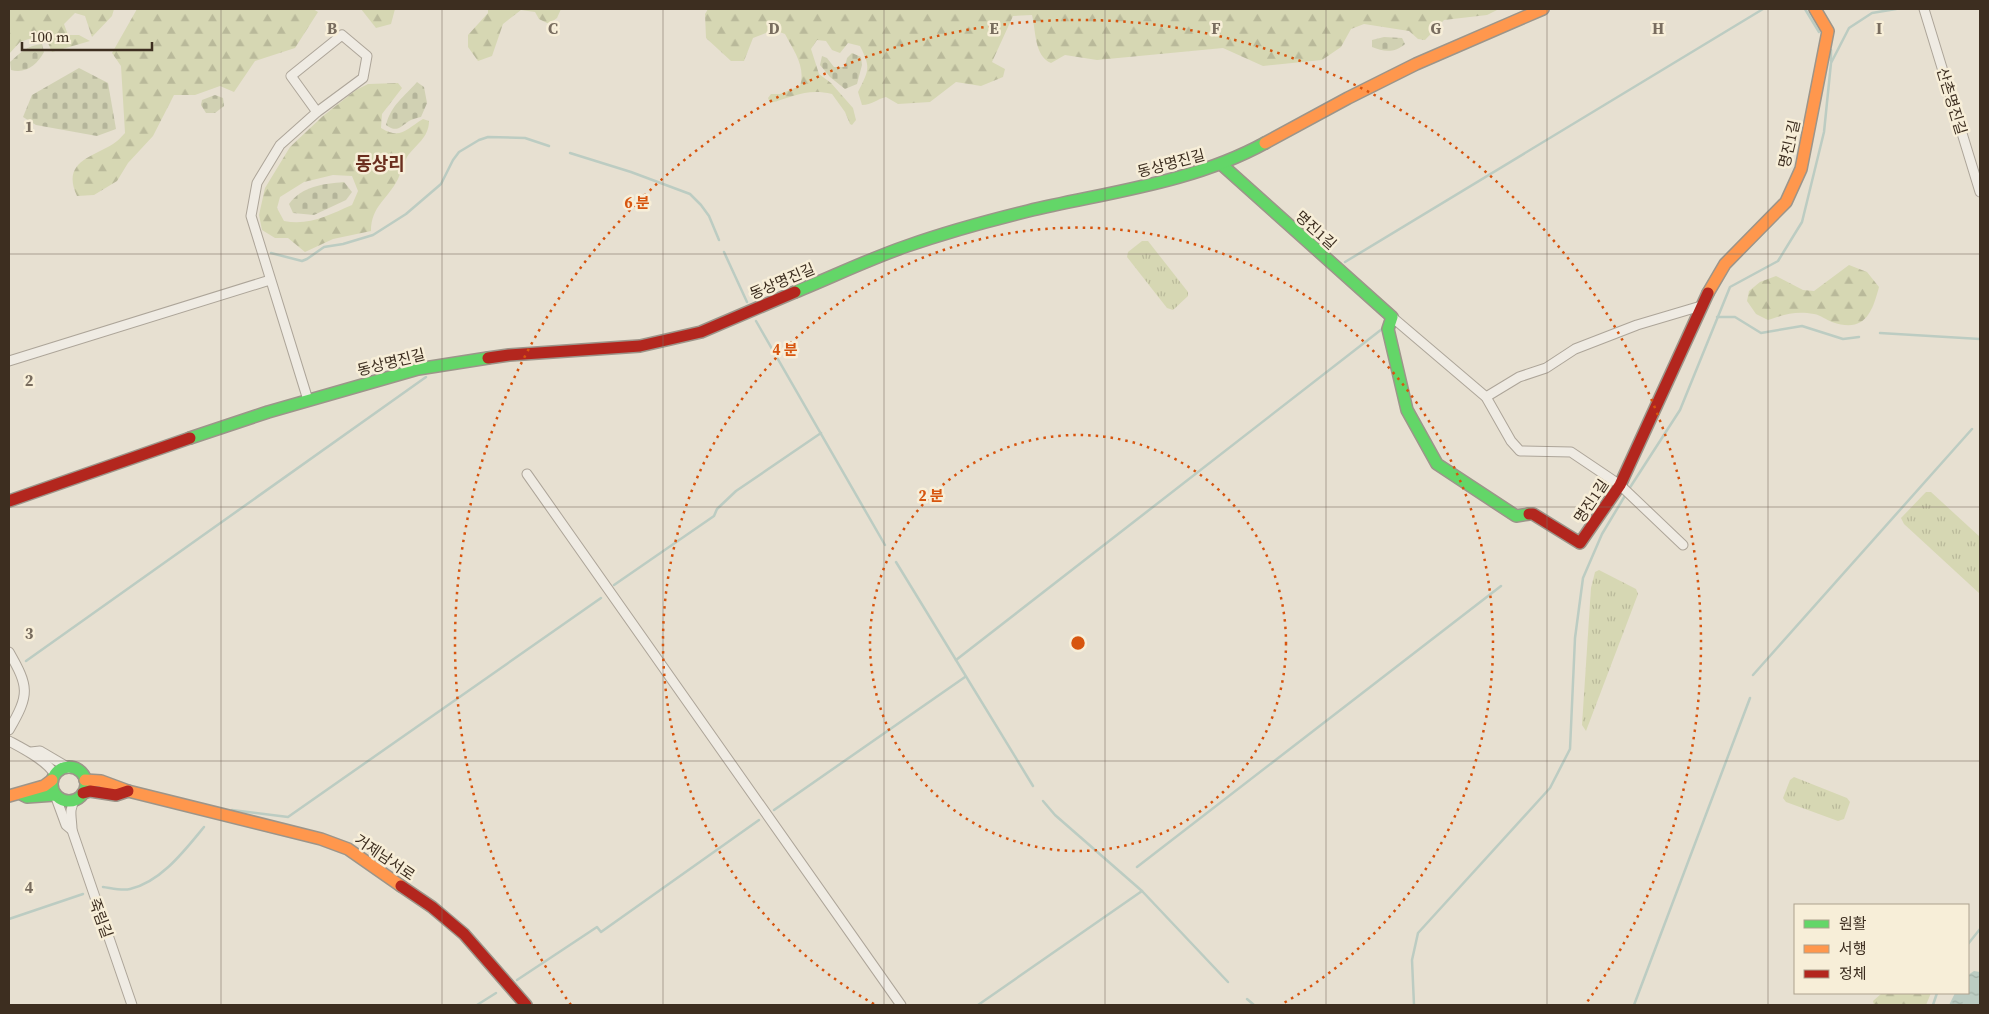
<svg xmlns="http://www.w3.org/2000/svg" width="1989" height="1014" font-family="'Source Serif 4','Noto Sans KR',serif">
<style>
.grass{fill:url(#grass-tufts)}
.forest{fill:url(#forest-firs);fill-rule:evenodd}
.cemetery{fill:url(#cemetery-stones)}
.water{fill:url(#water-ripples)}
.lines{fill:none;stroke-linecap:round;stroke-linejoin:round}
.stream{stroke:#bcccc2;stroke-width:2.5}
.street-casing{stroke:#ada599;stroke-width:11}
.fast-casing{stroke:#9c958a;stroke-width:14}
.slow-casing{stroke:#9c958a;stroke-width:14}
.jam-casing{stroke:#9c958a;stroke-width:14}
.street{stroke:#efebe3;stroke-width:9}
.fast{stroke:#63d668;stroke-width:11}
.slow{stroke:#ff974d;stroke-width:11}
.jam{stroke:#b3261e;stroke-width:11}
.grid{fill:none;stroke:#786c5e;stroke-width:1;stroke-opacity:0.55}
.ring{fill:none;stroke:#d7550e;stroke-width:2.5;stroke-dasharray:2.5 5}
.labels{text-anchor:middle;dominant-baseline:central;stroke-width:5;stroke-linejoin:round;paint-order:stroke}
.street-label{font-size:15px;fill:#3d2e20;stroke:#f7eed8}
.quarter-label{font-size:18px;font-weight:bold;fill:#6b2e1e;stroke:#f7eed8}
.grid-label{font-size:16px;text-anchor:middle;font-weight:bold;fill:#786c5e;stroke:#f7eed8;stroke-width:5;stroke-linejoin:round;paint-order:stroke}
.centre{fill:#d7550e;stroke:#f7eed8;stroke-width:2.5}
.ring-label{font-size:15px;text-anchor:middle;font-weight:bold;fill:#d7550e;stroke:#f7eed8;stroke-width:5;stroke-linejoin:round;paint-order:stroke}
</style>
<defs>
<pattern id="grass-tufts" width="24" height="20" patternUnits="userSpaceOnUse" patternTransform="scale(1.25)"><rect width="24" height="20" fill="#d6d7b3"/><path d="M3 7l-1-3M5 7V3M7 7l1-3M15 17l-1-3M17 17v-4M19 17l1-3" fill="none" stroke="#b9b99a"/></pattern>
<pattern id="forest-firs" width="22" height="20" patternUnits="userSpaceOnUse" patternTransform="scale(1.25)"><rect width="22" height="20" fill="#d6d7b3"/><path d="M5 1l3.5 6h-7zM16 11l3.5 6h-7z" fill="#b9b99a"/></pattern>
<pattern id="cemetery-stones" width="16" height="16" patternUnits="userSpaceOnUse" patternTransform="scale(1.25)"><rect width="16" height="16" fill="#d1d1b3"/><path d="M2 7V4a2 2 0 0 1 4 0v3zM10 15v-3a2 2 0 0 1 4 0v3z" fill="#b4b49a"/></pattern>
<pattern id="water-ripples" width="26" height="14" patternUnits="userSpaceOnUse" patternTransform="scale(1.25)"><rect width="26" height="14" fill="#bcccc2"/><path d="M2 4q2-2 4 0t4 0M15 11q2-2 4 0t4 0" fill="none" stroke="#a2b0a6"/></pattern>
</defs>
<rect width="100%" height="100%" fill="#e7e0d1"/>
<g class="grass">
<path d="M 1142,241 L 1148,241 L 1188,292 L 1188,296 L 1173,310 L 1167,308 L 1127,257 L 1128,252 Z"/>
<path d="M 1926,492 L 1931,492 L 1980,537 L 1980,594 L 1904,524 L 1901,518 Z"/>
<path d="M 1599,570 L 1636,589 L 1638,594 L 1586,731 L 1582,725 L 1591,588 L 1595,572 Z"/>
<path d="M 1794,777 L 1847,798 L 1850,802 L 1844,819 L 1838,821 L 1786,802 L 1783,798 L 1790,780 Z"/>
</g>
<g class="forest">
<path d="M 9,9 L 114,9 L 112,16 L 92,37 L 85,16 L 75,13 L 64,24 L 68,35 L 79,35 L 90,41 L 52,52 L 44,34 L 20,42 L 9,54 Z"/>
<path d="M 137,9 L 313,9 L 318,12 L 295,48 L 255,61 L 234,92 L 220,86 L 195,95 L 174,95 L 153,136 L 128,163 L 117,181 L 94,195 L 77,196 C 61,162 92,157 113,144 C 118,141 121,137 125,133 L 121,66 L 112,53 Z"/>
<path d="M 361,9 L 395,9 L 391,24 L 376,28 Z"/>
<path d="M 488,9 L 561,9 L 557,18 L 549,24 L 539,19 L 535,12 L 521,10 L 503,24 L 492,56 L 478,61 L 468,47 L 468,35 L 488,13 Z"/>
<path d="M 708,9 L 1499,9 L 1487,15 L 1444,20 L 1425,40 L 1418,39 L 1409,31 L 1364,24 L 1351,29 L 1341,47 L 1322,60 L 1263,66 L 1223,48 L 1097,60 L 1065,55 L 1051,63 C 1034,56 1036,30 1032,15 L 1013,16 L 992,62 L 1005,69 L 1003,77 L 981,86 L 956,82 L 930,102 L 898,104 L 886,97 C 877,99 872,105 862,105 L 858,92 C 869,70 871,68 860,46 L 848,43 L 840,53 L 832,50 L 826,41 L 817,40 L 811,49 L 819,74 L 831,83 L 853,108 L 856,120 L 852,125 L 850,124 L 845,112 L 832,94 C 806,88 794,97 770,103 L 768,98 L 771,94 L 780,94 L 800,86 C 806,67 794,51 785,34 L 774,30 L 753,38 L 744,61 L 731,61 L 706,38 L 705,14 Z"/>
<path d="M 398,83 L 402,88 L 382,114 L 381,128 C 401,140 406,129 423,119 L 429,121 C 429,138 415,145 407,157 C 403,164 401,172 398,179 C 388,199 371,206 371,231 L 333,239 L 305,252 L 288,238 L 275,238 L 262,230 L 259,215 L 265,188 L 290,147 L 323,116 L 356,90 L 368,84 ZM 333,175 L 352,176 L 358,191 L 352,205 C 329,215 309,226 284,221 L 277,208 L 280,197 L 304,182 Z"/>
<path d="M 1849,265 L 1867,272 L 1879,287 C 1872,314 1864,333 1832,322 C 1826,320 1821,315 1814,314 C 1796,311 1786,314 1768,320 L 1756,314 L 1747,301 L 1749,291 L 1760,282 L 1776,276 L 1803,290 L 1814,291 Z"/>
<path d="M 1882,993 L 1931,993 L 1926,1005 L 1874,1005 L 1873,1001 Z"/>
</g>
<g class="cemetery">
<path d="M 1384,37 L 1402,38 L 1405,44 C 1395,53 1384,52 1372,47 L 1372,40 Z"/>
<path d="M 42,44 L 44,52 C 37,65 26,74 11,70 L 10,62 C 20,53 28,45 42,44 Z"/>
<path d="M 852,53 L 861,57 L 862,65 L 857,84 L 845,89 L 830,77 L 820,65 L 822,56 L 827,58 L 834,67 L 845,67 L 847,58 Z"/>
<path d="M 79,68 L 108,83 L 116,129 L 97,136 L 36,125 L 23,117 L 32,95 Z"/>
<path d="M 417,82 L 424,87 L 427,103 L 421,117 C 417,118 412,119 409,121 C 400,127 397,133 386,125 C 391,105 404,97 417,82 Z"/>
<path d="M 215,95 L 223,98 L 224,106 L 215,113 L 206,113 L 201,105 L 202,100 Z"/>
<path d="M 344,182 L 352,192 L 346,200 L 314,215 L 293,213 L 289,204 C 302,186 323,184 344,182 Z"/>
</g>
<path class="water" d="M 1974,971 L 1980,972 L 1980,1005 L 1949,1005 L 1955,993 L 1968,993 L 1968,975 Z"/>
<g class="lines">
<g class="stream">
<path d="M 1805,9 L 1819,32"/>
<path d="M 1831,50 L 1831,61"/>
<path d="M 570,153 L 631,172 L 690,194 L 701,205 L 709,216 L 719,240"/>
<path d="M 724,252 L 747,302"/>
<path d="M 271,253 L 302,261 L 307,259 L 324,247 L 343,244 L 373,235 L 406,214 L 441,184 L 453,160 L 459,152 L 479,140 L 488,137 L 525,138 L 549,146"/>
<path d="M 1345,262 L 1763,9"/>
<path d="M 1717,317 L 1735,317 L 1761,333 L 1802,326 L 1843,339 L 1859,337"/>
<path d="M 756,321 L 885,545"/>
<path d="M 1880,333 L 1980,339"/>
<path d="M 1629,489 L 1680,410 L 1730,287 L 1778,261 L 1802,222 L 1824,132 L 1831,63 L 1849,28 L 1872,13 L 1896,9"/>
<path d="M 896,562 L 1033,786"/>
<path d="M 614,585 L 714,516 L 717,509 L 736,491 L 821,433"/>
<path d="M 956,660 L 1382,329"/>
<path d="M 26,661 L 426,377"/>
<path d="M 1753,675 L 1972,429"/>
<path d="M 1043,801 L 1055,815 L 1142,891 L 1228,982"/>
<path d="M 232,810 L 288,817 L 601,598"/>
<path d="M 774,810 L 965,677"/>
<path d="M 1137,867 L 1501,586"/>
<path d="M 103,887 C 111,888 122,891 130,889 C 161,882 185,850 204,827"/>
<path d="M 9,919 L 83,894"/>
<path d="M 1968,944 L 1980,929"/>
<path d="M 517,980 L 597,927 L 601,932 L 759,820"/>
<path d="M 1247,999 L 1254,1005"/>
<path d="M 477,1005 L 496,993"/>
<path d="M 978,1005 L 1142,891"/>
<path d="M 1414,1005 L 1412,960 L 1418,933 L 1550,788 L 1570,749 L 1575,638 L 1583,578 L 1602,534 L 1626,494"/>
<path d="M 1634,1005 L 1750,698"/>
<path d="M 1933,1005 L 1937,993"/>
</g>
<defs>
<g id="street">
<path d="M 1924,9 L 1980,192"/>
<path d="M 1392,317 L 1486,397 L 1511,441 L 1520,451 L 1571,452 L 1620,485 L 1683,545"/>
<path d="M 9,361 L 270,280"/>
<path d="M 1486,397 L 1519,377 L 1546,368 L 1575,349 L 1637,325 L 1701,306"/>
<path d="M 308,400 L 251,216 L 257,183 L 280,145 L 317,112 L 363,78 L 367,56 L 342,35 L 291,76 L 317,112"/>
<path d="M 527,474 L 901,1005"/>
<path d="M 9,652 C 29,687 30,694 9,730"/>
<path d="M 9,741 C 22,748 48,761 55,775"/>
<path d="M 31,752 L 40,751 L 69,768"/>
<path d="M 55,795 L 66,825 L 72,830"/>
<path d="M 75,800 C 68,810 72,818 72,830 L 132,1005"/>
</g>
<g id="fast">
<path d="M 1221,164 L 1392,317 L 1388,329 L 1407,410 L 1437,464 L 1516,516 L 1529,514"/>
<path d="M 795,292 C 832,277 869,259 907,246 C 947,232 987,221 1028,211 C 1108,192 1192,183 1265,143"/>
<path d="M 190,438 L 268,412 L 418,369 L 488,358"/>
<circle cx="69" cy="784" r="17"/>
<path d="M 23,795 L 27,797 L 55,795"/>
</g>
<g id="slow">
<path d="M 1265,143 L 1348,98 L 1416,64 L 1543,9"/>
<path d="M 1708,293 L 1725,264 L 1786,202 L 1801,169 L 1828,31 L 1815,9"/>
<path d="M 85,780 L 101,781 L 128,791 L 321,839 L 348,849 L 401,886"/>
<path d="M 9,796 L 44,786 L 52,780"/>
</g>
<g id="jam">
<path d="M 488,358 L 509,355 L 640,346 L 701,332 L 795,292"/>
<path d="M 9,501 L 190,438"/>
<path d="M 1529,514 L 1533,514 L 1580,543 L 1620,485 L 1708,293"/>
<path d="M 83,793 L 90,791 L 116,795 L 128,791"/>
<path d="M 401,886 L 432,907 L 464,934 L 526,1005"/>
</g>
</defs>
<use href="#street" class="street-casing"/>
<use href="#fast" class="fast-casing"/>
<use href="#slow" class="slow-casing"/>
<use href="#jam" class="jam-casing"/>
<use href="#street" class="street"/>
<use href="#fast" class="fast"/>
<use href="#slow" class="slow"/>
<use href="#jam" class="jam"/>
</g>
<path class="grid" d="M 221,9 L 221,1005M 442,9 L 442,1005M 663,9 L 663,1005M 884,9 L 884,1005M 1105,9 L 1105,1005M 1326,9 L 1326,1005M 1547,9 L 1547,1005M 1768,9 L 1768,1005M 9,254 L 1980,254M 9,507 L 1980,507M 9,761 L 1980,761"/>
<g class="ring">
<circle cx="1078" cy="643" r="208"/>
<path d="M874 1004A415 415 0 1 1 1282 1004"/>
<path d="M571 1005A623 623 0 1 1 1585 1005"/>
</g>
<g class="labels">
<g class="street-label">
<text transform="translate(1952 101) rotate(73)">산촌명진길</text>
<text transform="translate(1789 144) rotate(-77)">명진1길</text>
<text transform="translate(1171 163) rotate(-15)">동상명진길</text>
<text transform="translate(1316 230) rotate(42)">명진1길</text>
<text transform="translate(782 281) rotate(-23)">동상명진길</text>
<text transform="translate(391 362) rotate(-14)">동상명진길</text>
<text transform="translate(1591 501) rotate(-56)">명진1길</text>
<text transform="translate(385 857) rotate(34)">거제남서로</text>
<text transform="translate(101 918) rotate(70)">죽림길</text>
</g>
<g class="quarter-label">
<text x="380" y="163">동상리</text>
</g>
</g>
<g class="grid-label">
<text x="332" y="34">B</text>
<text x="553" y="34">C</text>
<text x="774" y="34">D</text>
<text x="994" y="34">E</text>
<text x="1216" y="34">F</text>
<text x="1436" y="34">G</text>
<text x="1658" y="34">H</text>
<text x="1879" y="34">I</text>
<text x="29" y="132">1</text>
<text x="29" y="386">2</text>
<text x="29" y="639">3</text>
<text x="29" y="893">4</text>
</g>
<circle cx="1078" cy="643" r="8" class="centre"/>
<g class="ring-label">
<text x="637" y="208">6 분</text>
<text x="785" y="355">4 분</text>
<text x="931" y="501">2 분</text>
</g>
<rect width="1989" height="1014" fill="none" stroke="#3d2e20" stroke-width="20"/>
<rect x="1794" y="904" width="175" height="90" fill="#f7eed8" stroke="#ada18e"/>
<rect x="1804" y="920" width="25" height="8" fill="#63d668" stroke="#ada18e"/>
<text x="1839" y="929" font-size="15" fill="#3d2e20">원활</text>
<rect x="1804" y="945" width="25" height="8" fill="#ff974d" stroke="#ada18e"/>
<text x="1839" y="954" font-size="15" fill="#3d2e20">서행</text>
<rect x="1804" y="970" width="25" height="8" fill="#b3261e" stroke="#ada18e"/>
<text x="1839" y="979" font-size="15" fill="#3d2e20">정체</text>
<path d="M22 42v8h130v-8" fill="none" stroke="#3d2e20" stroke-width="2.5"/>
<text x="30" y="42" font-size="15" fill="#3d2e20" stroke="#f7eed8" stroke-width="4" paint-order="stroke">100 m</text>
</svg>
